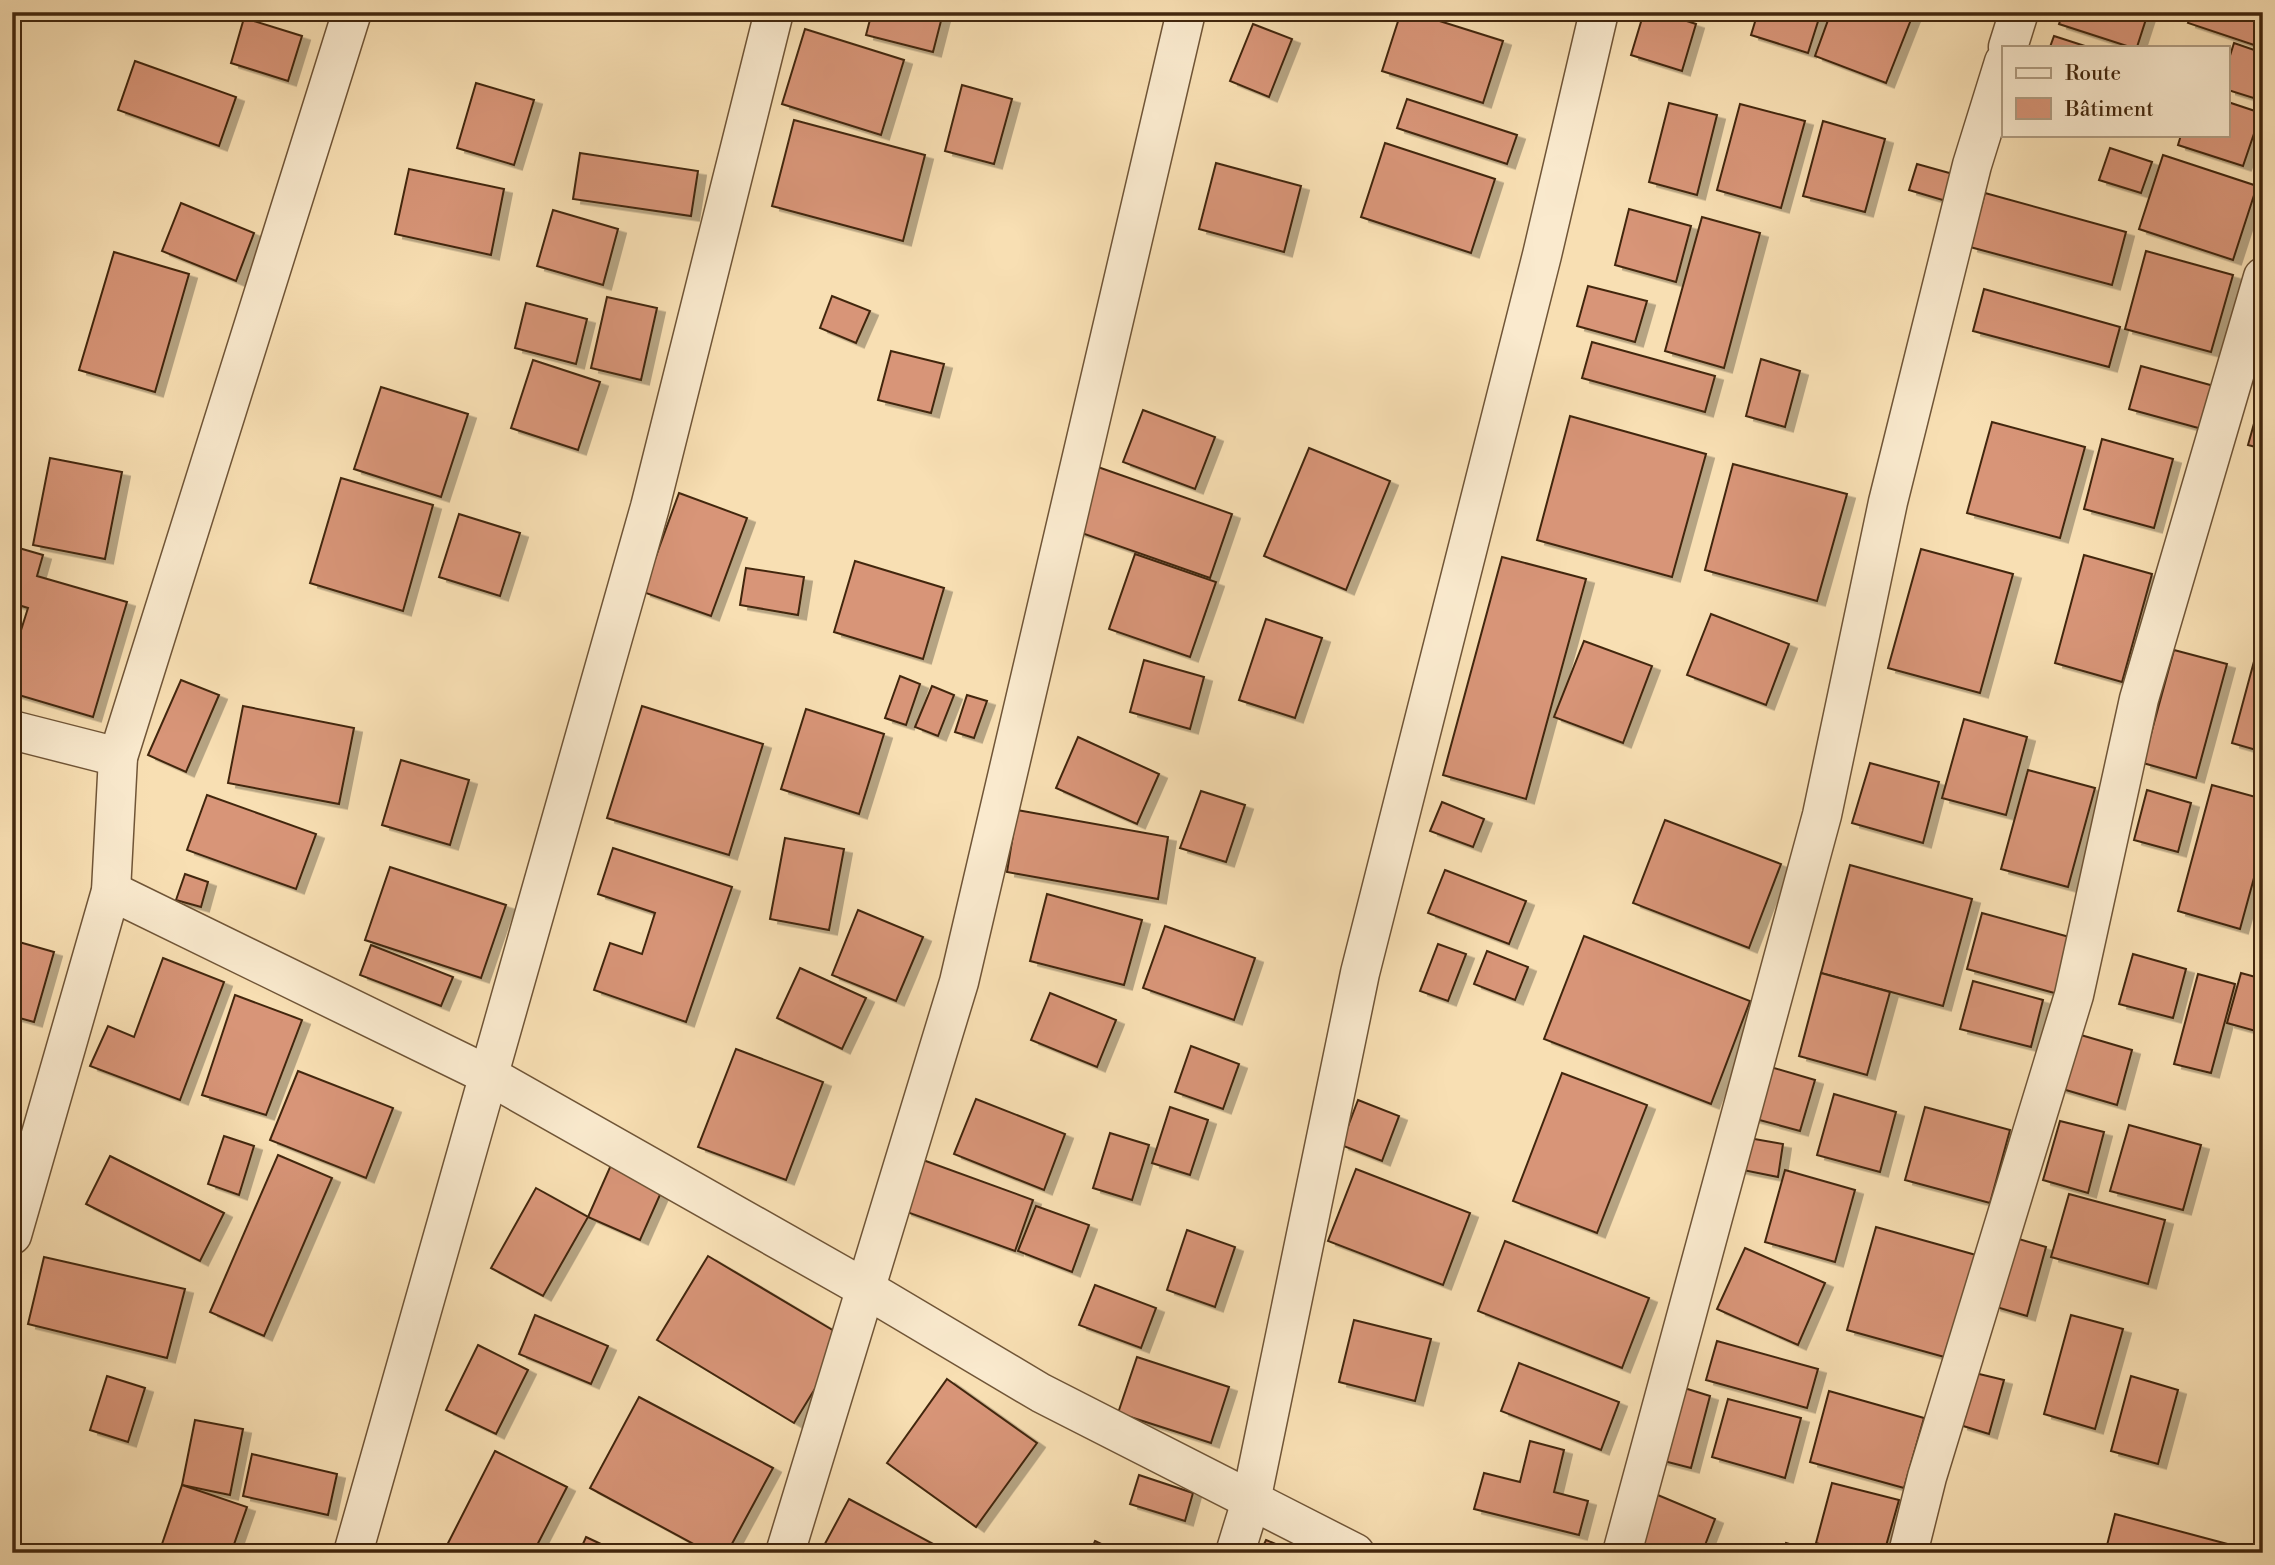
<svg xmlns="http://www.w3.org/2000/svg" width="2275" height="1565" font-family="'Libre Bodoni',serif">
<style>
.building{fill:#d89578;stroke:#42270e;stroke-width:2;filter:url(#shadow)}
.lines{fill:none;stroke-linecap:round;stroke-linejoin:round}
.minor-casing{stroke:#705537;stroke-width:41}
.minor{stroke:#faeace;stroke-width:38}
</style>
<defs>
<filter id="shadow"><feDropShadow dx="8" dy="4.5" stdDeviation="0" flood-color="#0004"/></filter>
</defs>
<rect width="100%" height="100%" fill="#f8dfb3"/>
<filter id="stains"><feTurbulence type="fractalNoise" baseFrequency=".00286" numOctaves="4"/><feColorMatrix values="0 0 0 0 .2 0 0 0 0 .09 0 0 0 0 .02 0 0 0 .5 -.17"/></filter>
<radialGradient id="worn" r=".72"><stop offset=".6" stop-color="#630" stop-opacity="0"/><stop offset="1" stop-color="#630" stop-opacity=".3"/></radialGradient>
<g class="building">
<path d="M 872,12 L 924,12 L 942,17 L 933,52 L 866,35 Z"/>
<path d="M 1401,12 L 1411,12 L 1503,41 L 1483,103 L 1382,71 Z"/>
<path d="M 1644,12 L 1659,12 L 1696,24 L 1682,71 L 1631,55 Z"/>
<path d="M 1758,12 L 1821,12 L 1808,53 L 1751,35 Z"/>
<path d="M 1831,12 L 1914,12 L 1886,83 L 1815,56 Z"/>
<path d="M 2063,12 L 2136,12 L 2147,16 L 2137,47 L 2130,47 L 2059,24 Z"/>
<path d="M 2192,12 L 2263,12 L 2263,17 L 2254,45 L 2188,23 Z"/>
<path d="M 244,18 L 302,36 L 288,81 L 231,63 Z"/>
<path d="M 1253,24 L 1292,39 L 1269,97 L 1230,81 Z"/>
<path d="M 805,29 L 904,60 L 881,135 L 782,104 Z"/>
<path d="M 2054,36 L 2088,47 L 2050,47 Z"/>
<path d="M 2234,43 L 2263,53 L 2263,101 L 2228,90 L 2228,62 Z"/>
<path d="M 135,61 L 236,97 L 219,146 L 118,110 Z"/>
<path d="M 476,83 L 534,100 L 514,165 L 457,148 Z"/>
<path d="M 962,85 L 1012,99 L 994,164 L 945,151 Z"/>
<path d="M 1407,99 L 1517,135 L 1507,164 L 1397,128 Z"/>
<path d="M 2228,102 L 2261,113 L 2243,166 L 2178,145 L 2181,135 L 2228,135 Z"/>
<path d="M 1669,103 L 1717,115 L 1697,195 L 1649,182 Z"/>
<path d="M 1740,104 L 1805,121 L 1781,208 L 1717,190 Z"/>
<path d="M 794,120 L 925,155 L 903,241 L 772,206 Z"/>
<path d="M 1823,121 L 1885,139 L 1865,212 L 1803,196 Z"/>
<path d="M 1385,143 L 1495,179 L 1471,253 L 1361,217 Z"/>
<path d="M 2110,148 L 2152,162 L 2141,193 L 2099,180 Z"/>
<path d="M 580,153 L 698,171 L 691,216 L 573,199 Z"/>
<path d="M 2163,155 L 2257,186 L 2233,260 L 2139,229 Z"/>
<path d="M 1216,163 L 1301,186 L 1284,252 L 1199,229 Z"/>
<path d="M 1917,164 L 1953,174 L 1946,201 L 1909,190 Z"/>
<path d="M 409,169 L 504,189 L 491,255 L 395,234 Z"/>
<path d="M 1985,193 L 2126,232 L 2112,285 L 1970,247 Z"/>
<path d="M 181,203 L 254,233 L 236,281 L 162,251 Z"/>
<path d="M 1629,209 L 1691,226 L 1676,282 L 1615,265 Z"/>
<path d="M 553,210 L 618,229 L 603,285 L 537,266 Z"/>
<path d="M 1702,217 L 1760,233 L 1724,368 L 1665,351 Z"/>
<path d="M 2146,251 L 2233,275 L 2211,352 L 2125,329 Z"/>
<path d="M 114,252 L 189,274 L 155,392 L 79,370 Z"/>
<path d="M 1588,286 L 1647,301 L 1635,342 L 1577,326 Z"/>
<path d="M 1984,289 L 2120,327 L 2109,367 L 1973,331 Z"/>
<path d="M 832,296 L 870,311 L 856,343 L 820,328 Z"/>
<path d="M 607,297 L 657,308 L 641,380 L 591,368 Z"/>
<path d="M 526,303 L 587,319 L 576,364 L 515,348 Z"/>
<path d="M 1592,342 L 1715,376 L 1705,412 L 1582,378 Z"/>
<path d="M 891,351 L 944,364 L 931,413 L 878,400 Z"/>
<path d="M 1761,359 L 1800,371 L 1785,427 L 1746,416 Z"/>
<path d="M 533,360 L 600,382 L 578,450 L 511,428 Z"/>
<path d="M 2141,366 L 2214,386 L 2202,429 L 2129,409 Z"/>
<path d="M 381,387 L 468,414 L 441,497 L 354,469 Z"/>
<path d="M 2260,402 L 2263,403 L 2263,449 L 2248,445 Z"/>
<path d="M 1143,410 L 1215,437 L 1195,489 L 1123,462 Z"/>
<path d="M 1570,416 L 1706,454 L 1672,577 L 1537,540 Z"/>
<path d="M 1992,422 L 2085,447 L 2060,538 L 1967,513 Z"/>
<path d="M 2102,439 L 2173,459 L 2154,528 L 2084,509 Z"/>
<path d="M 1309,448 L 1390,481 L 1346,590 L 1264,556 Z"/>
<path d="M 50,458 L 122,472 L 105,559 L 33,545 Z"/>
<path d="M 1733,464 L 1847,494 L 1817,601 L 1705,570 Z"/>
<path d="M 1095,466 L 1232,514 L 1210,578 L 1073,530 Z"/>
<path d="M 341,478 L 433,505 L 403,611 L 310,583 Z"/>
<path d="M 679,493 L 747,518 L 711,616 L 643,592 Z"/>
<path d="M 459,514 L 520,533 L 500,596 L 439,577 Z"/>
<path d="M 12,546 L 43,555 L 37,576 L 127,602 L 93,717 L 12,693 L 12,659 L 28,608 L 12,603 Z"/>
<path d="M 1921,549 L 2013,574 L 1980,693 L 1888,668 Z"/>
<path d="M 1135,554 L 1216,582 L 1190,657 L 1109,629 Z"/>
<path d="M 2084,555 L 2152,574 L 2122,682 L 2055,663 Z"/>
<path d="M 1502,557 L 1586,579 L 1526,799 L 1443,775 Z"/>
<path d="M 855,561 L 944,588 L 923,659 L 834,632 Z"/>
<path d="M 746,568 L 804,577 L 798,615 L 740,605 Z"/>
<path d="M 1711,614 L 1789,644 L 1766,705 L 1687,675 Z"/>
<path d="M 1266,619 L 1322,638 L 1295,718 L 1239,700 Z"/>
<path d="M 1584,641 L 1652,666 L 1623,743 L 1554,717 Z"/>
<path d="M 2174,650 L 2227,664 L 2196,778 L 2143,763 Z"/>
<path d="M 2256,654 L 2263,656 L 2263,752 L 2232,743 Z"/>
<path d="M 1144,660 L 1204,677 L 1190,729 L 1130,712 Z"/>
<path d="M 900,676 L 920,684 L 906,725 L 885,718 Z"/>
<path d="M 181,680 L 219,695 L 186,772 L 148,755 Z"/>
<path d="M 932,686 L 954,695 L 938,736 L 915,727 Z"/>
<path d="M 967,695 L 987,701 L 974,738 L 955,732 Z"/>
<path d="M 243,706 L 354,728 L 339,804 L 228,783 Z"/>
<path d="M 642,706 L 763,744 L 729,855 L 607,818 Z"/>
<path d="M 806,709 L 884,734 L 859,814 L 781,789 Z"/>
<path d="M 1964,719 L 2027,737 L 2006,815 L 1942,798 Z"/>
<path d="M 1078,737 L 1159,774 L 1137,824 L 1056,788 Z"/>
<path d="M 401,760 L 469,780 L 450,845 L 382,825 Z"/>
<path d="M 1870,763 L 1939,782 L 1923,843 L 1852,823 Z"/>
<path d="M 2028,770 L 2095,788 L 2068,887 L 2001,869 Z"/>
<path d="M 2212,785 L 2263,799 L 2263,845 L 2240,929 L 2178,911 Z"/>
<path d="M 2147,790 L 2191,803 L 2178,852 L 2134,840 Z"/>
<path d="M 1201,791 L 1245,805 L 1226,862 L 1180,848 Z"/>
<path d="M 207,795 L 316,834 L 296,889 L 187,850 Z"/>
<path d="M 1442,802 L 1484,819 L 1473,847 L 1430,831 Z"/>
<path d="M 1017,810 L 1168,837 L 1158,899 L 1007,872 Z"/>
<path d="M 1665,820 L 1781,864 L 1749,948 L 1633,903 Z"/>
<path d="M 785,838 L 844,849 L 829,930 L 770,919 Z"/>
<path d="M 613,848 L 732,887 L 686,1022 L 594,990 L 610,943 L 642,954 L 655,913 L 598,894 Z"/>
<path d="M 1850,865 L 1972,899 L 1943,1006 L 1821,973 Z"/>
<path d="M 390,867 L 506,905 L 481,978 L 365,940 Z"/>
<path d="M 1445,870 L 1526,901 L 1509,944 L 1428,913 Z"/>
<path d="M 185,874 L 208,882 L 201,907 L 176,900 Z"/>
<path d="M 1047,894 L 1142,920 L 1124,985 L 1030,961 Z"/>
<path d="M 858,910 L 923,937 L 896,1001 L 832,975 Z"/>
<path d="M 1982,913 L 2073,938 L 2058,994 L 1967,969 Z"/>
<path d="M 1165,926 L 1255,958 L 1234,1020 L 1143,988 Z"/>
<path d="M 1584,936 L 1750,1001 L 1711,1104 L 1544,1039 Z"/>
<path d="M 12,940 L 54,952 L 34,1022 L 12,1016 Z"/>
<path d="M 1438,944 L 1466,954 L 1448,1001 L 1420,991 Z"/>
<path d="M 371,945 L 453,977 L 441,1006 L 360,975 Z"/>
<path d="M 1487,951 L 1528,967 L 1515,1000 L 1474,984 Z"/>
<path d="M 2133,954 L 2186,969 L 2173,1018 L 2119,1004 Z"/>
<path d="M 163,958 L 224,982 L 180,1100 L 90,1066 L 108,1026 L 134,1037 Z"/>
<path d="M 800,968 L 866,998 L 842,1049 L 777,1018 Z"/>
<path d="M 1821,973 L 1890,992 L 1867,1075 L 1799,1056 Z"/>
<path d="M 2241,973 L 2263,979 L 2263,1033 L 2227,1023 Z"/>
<path d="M 2198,974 L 2235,984 L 2211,1073 L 2174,1064 Z"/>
<path d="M 1973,981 L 2043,1000 L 2031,1047 L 1960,1029 Z"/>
<path d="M 1050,993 L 1116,1020 L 1097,1067 L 1031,1040 Z"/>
<path d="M 235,995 L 302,1020 L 266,1115 L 202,1095 Z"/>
<path d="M 2074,1033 L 2132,1050 L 2117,1105 L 2059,1088 Z"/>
<path d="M 1191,1046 L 1239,1064 L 1223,1109 L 1175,1092 Z"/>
<path d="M 736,1049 L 823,1082 L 786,1180 L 698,1147 Z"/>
<path d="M 1767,1066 L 1815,1080 L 1800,1131 L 1752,1118 Z"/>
<path d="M 298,1071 L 393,1108 L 366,1178 L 270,1140 Z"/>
<path d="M 1562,1073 L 1647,1105 L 1597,1233 L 1513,1201 Z"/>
<path d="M 1834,1094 L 1896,1112 L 1880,1172 L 1817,1155 Z"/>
<path d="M 976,1099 L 1065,1134 L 1044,1190 L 954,1154 Z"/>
<path d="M 1358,1100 L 1399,1116 L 1382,1161 L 1341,1145 Z"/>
<path d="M 1170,1107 L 1208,1120 L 1190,1175 L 1152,1163 Z"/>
<path d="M 1925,1107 L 2010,1130 L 1990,1203 L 1905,1180 Z"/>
<path d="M 2060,1121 L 2104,1132 L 2088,1193 L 2043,1180 Z"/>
<path d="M 2129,1125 L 2201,1145 L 2183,1210 L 2110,1191 Z"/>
<path d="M 1110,1133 L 1149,1145 L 1132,1200 L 1093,1188 Z"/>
<path d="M 224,1136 L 254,1146 L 239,1195 L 208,1184 Z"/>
<path d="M 1743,1137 L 1783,1144 L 1778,1177 L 1738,1169 Z"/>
<path d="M 278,1155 L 332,1178 L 264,1336 L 210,1312 Z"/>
<path d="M 110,1156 L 224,1213 L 200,1261 L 86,1204 Z"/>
<path d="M 923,1160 L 1033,1200 L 1015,1251 L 904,1211 Z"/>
<path d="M 611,1165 L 663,1188 L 640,1240 L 588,1217 Z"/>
<path d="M 1356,1169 L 1470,1213 L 1443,1285 L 1328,1241 Z"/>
<path d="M 1785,1170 L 1855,1190 L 1835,1262 L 1765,1242 Z"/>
<path d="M 536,1188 L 588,1217 L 543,1296 L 491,1268 Z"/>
<path d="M 2069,1194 L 2165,1220 L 2148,1284 L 2051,1257 Z"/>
<path d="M 1036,1206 L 1089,1225 L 1072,1272 L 1018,1251 Z"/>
<path d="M 1876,1227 L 1976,1255 L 1948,1358 L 1847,1330 Z"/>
<path d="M 1187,1230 L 1235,1247 L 1215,1307 L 1167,1290 Z"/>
<path d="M 2012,1237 L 2046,1247 L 2027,1316 L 1993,1306 Z"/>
<path d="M 1505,1241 L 1649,1298 L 1622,1368 L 1478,1311 Z"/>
<path d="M 1745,1248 L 1825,1283 L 1798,1345 L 1717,1309 Z"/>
<path d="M 708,1256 L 846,1338 L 794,1423 L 657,1340 Z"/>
<path d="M 44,1257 L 185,1289 L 167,1358 L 28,1324 Z"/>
<path d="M 1095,1285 L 1156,1308 L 1141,1348 L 1079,1325 Z"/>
<path d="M 535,1315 L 608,1346 L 591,1384 L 519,1354 Z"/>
<path d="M 2071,1315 L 2123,1329 L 2095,1429 L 2044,1414 Z"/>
<path d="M 1354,1320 L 1431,1339 L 1415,1401 L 1339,1382 Z"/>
<path d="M 1717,1341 L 1818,1369 L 1807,1408 L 1706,1380 Z"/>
<path d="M 478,1345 L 528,1370 L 496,1434 L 446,1410 Z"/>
<path d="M 1137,1357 L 1229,1387 L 1211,1443 L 1118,1413 Z"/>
<path d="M 1519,1363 L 1619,1402 L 1601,1450 L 1501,1411 Z"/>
<path d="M 1975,1373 L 2004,1380 L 1989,1434 L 1960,1425 Z"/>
<path d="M 107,1376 L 145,1388 L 128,1442 L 90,1430 Z"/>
<path d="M 2131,1376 L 2178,1390 L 2158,1464 L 2111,1451 Z"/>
<path d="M 947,1379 L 1037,1443 L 976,1527 L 887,1463 Z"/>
<path d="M 1681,1387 L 1710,1396 L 1691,1468 L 1660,1460 Z"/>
<path d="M 1829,1391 L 1924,1418 L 1904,1488 L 1810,1462 Z"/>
<path d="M 639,1397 L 773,1468 L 727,1553 L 710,1553 L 590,1488 Z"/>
<path d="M 1728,1399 L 1801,1418 L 1785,1478 L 1712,1457 Z"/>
<path d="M 195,1420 L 243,1429 L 230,1495 L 182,1485 Z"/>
<path d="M 1530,1441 L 1564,1450 L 1554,1492 L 1588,1501 L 1579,1535 L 1474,1509 L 1484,1473 L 1520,1482 Z"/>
<path d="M 495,1451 L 567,1487 L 533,1553 L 443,1553 Z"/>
<path d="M 252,1454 L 337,1474 L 328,1515 L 243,1496 Z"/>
<path d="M 1139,1475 L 1193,1493 L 1185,1521 L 1130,1504 Z"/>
<path d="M 1832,1483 L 1899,1500 L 1884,1553 L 1850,1553 L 1816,1543 Z"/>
<path d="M 182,1485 L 247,1507 L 231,1553 L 159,1553 Z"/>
<path d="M 1653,1493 L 1715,1519 L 1702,1553 L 1654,1553 L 1633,1544 Z"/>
<path d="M 849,1499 L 939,1547 L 935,1553 L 820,1553 Z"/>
<path d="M 2115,1514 L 2250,1550 L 2249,1553 L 2105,1553 Z"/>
<path d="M 586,1537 L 620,1553 L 579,1553 Z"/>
<path d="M 1266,1540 L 1297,1553 L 1260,1553 Z"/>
<path d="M 1095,1541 L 1120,1553 L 1090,1553 Z"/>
<path d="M 1786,1543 L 1821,1553 L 1783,1553 Z"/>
</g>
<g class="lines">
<defs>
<g id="minor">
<path d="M 2008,47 L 2019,12"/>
<path d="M 12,730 L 118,757"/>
<path d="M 111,891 L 488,1075 L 866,1289 L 1041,1393 L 1355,1553"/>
<path d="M 12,1235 L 111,891 L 118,757 L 352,12"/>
<path d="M 353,1553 L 650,507 L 774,12"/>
<path d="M 785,1553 L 959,982 L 1186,12"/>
<path d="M 1235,1553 L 1251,1501 L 1360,973 L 1542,255 L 1599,12"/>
<path d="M 1622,1553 L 1822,815 L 1888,502 L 1972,165 L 2004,62"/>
<path d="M 1908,1553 L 1927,1477 L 2074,995 L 2139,699 L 2263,277"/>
</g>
</defs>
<use href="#minor" class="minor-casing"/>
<use href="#minor" class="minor"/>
</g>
<rect width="2275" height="1565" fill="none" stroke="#f8dfb3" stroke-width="42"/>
<rect x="14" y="14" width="2247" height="1537" fill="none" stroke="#42270e" stroke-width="3.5"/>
<rect x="21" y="21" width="2233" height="1523" fill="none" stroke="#42270e" stroke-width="2"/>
<rect x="2002" y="46" width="228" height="91" fill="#faeace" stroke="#b09c81" stroke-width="2"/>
<rect x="2016" y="68" width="35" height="10" fill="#faeace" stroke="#b09c81" stroke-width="2"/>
<text x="2065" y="80" font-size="21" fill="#42270e">Route</text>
<rect x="2016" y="98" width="35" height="21" fill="#d89578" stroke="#b09c81" stroke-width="2"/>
<text x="2065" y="116" font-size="21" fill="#42270e">Bâtiment</text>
<rect width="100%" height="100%" filter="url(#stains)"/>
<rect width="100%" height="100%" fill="url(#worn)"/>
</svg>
